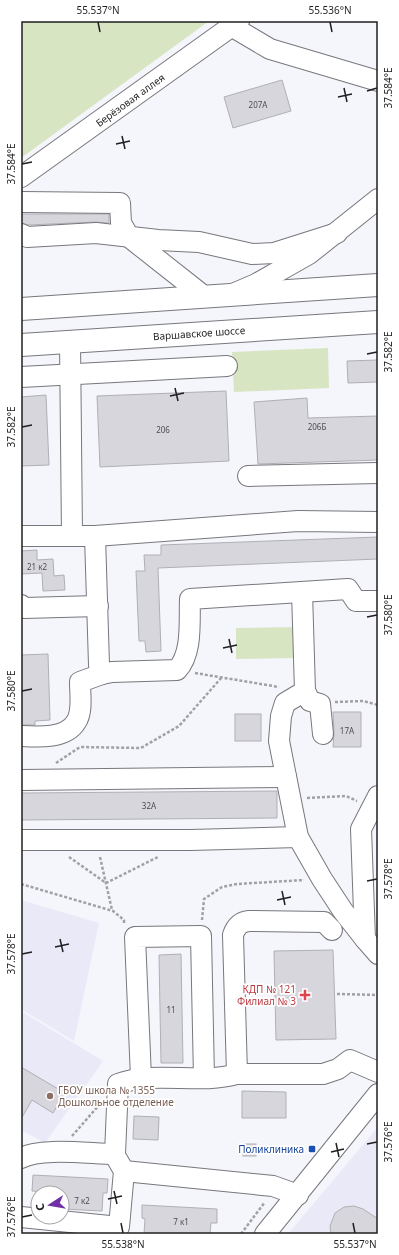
<svg xmlns="http://www.w3.org/2000/svg" width="399" height="1255" font-family="'Noto Sans',sans-serif">
<style>
.built{fill:#eae9f7}
.green{fill:#d8e5c2}
.building{fill:#d6d6dc;stroke:#afafb5}
.lines{fill:none;stroke-linecap:round;stroke-linejoin:round}
.minor-casing{stroke:#77777d;stroke-width:22}
.major-casing{stroke:#77777d;stroke-width:24}
.path{stroke:#a0a0a5;stroke-width:2.5;stroke-dasharray:3 2;stroke-linecap:butt}
.minor{stroke:#fff;stroke-width:20}
.major{stroke:#fff;stroke-width:22}
.ticks{fill:none;stroke:#1f1f21;stroke-width:1.5}
.health-dot{fill:#e0444e;stroke:#fff;stroke-width:1.5}
.education-dot{fill:#8d6e63;stroke:#fff;stroke-width:1.5}
.transit-dot{fill:#1a4fb4;stroke:#fff;stroke-width:1.5}
.labels{text-anchor:middle;dominant-baseline:central;stroke-width:3.5;stroke-linejoin:round;paint-order:stroke}
.number-label{font-size:8px;fill:#4d4d50}
.street-label{font-size:10px;fill:#1f1f21;stroke:#fff}
.health-label{font-size:10px;fill:#be3a42;stroke:#fff;text-anchor:end}
.education-label{font-size:10px;fill:#785e54;stroke:#fff;text-anchor:start}
.transit-label{font-size:10px;fill:#164399;stroke:#fff;text-anchor:end}
.neatline{fill:none;stroke:#1f1f21;stroke-width:1.5}
.ticks-label{font-size:10px;text-anchor:middle;fill:#1f1f21}
</style>
<rect width="100%" height="100%" fill="#f5f5fc"/>
<g class="built">
<path d="M 21,900 L 99,923 L 74,1041 L 21,1009 Z"/>
<path d="M 21,1011 L 103,1061 L 45,1143 L 21,1130 Z"/>
<path d="M 378,1127 L 378,1234 L 288,1234 Z"/>
</g>
<g class="green">
<path d="M 21,21 L 209,21 L 21,158 Z"/>
<path d="M 328,348 L 329,388 L 234,392 L 232,352 Z"/>
<path d="M 295,627 L 296,658 L 236,659 L 236,628 Z"/>
</g>
<g class="building">
<path d="M 282,80 L 291,111 L 233,128 L 224,97 Z"/>
<path d="M 21,214 L 109,214 L 109,223 L 95,222 L 29,225 L 21,223 Z"/>
<path d="M 378,360 L 378,382 L 348,383 L 347,361 Z"/>
<path d="M 226,391 L 229,461 L 100,467 L 97,396 Z"/>
<path d="M 46,395 L 49,465 L 21,466 L 21,397 Z"/>
<path d="M 307,398 L 308,418 L 378,416 L 378,460 L 258,464 L 254,402 Z"/>
<path d="M 378,537 L 378,559 L 158,568 L 161,651 L 146,652 L 145,641 L 139,641 L 136,571 L 145,571 L 144,555 L 161,555 L 161,545 Z"/>
<path d="M 37,550 L 37,560 L 53,559 L 54,576 L 64,575 L 65,590 L 43,591 L 42,573 L 21,574 L 21,551 Z"/>
<path d="M 48,654 L 50,720 L 35,721 L 35,725 L 21,725 L 21,655 Z"/>
<path d="M 333,712 L 361,712 L 361,747 L 333,747 L 334,733 Z"/>
<rect x="235" y="714" width="26" height="27"/>
<path d="M 277,791 L 277,818 L 21,820 L 21,793 Z"/>
<path d="M 333,950 L 336,1039 L 276,1040 L 274,951 Z"/>
<path d="M 181,954 L 183,1063 L 161,1063 L 159,955 Z"/>
<path d="M 21,1067 L 65,1093 L 53,1113 L 32,1100 L 21,1119 Z"/>
<path d="M 242,1091 L 286,1092 L 286,1118 L 242,1118 Z"/>
<path d="M 134,1116 L 159,1117 L 158,1140 L 133,1139 Z"/>
<rect x="243" y="1144" width="13" height="12"/>
<path d="M 33,1175 L 108,1179 L 107,1193 L 103,1193 L 102,1211 L 62,1209 L 62,1193 L 32,1191 Z"/>
<path d="M 142,1205 L 217,1209 L 217,1223 L 211,1223 L 210,1234 L 144,1234 L 145,1219 L 142,1218 Z"/>
<path d="M 354,1206 L 363,1209 L 378,1219 L 378,1234 L 331,1234 L 330,1226 L 335,1213 L 344,1207 Z"/>
</g>
<g class="lines">
<defs>
<g id="minor">
<path d="M 231,26 L 270,49 L 378,81"/>
<path d="M 21,177 L 239,21"/>
<path d="M 21,202 L 120,203 L 121,223 L 129,237 L 205,297"/>
<path d="M 21,234 L 27,237 L 96,233 L 158,240 L 199,242 L 252,254 L 274,253 L 337,233"/>
<path d="M 235,293 L 256,284 L 309,254 L 378,199"/>
<path d="M 70,342 L 72,536"/>
<path d="M 21,377 L 227,366"/>
<path d="M 248,476 L 378,473"/>
<path d="M 21,536 L 95,536 L 298,521 L 378,522"/>
<path d="M 95,536 L 99,665 L 102,674 L 112,672 L 177,670 C 193,653 189,621 190,599 L 348,589 L 356,601 L 378,601"/>
<path d="M 302,592 L 305,691 L 285,703 L 281,716 L 279,741 L 298,837 L 322,879 L 343,911 L 365,939"/>
<path d="M 21,605 L 24,608 L 98,606"/>
<path d="M 305,691 L 310,701 L 320,704 L 323,734"/>
<path d="M 21,736 C 38,737 66,739 76,722 C 83,712 80,694 80,682 L 102,674"/>
<path d="M 21,780 L 286,777"/>
<path d="M 378,796 L 361,829 L 365,939 L 378,954"/>
<path d="M 21,840 L 190,840 L 298,837"/>
<path d="M 237,1074 L 233,935 C 236,926 240,922 249,921 L 324,922 L 332,930"/>
<path d="M 141,1078 L 135,937 L 201,936 L 204,1078"/>
<path d="M 21,1158 C 41,1147 91,1154 115,1154 L 118,1084 C 156,1070 198,1085 237,1074 L 323,1074 L 338,1069 L 350,1060 L 378,1072"/>
<path d="M 124,1171 L 273,1186 L 298,1195"/>
<path d="M 21,1217 L 119,1227 L 124,1171 L 117,1159"/>
<path d="M 265,1234 L 378,1094"/>
</g>
<g id="major">
<path d="M 21,309 L 378,285"/>
<path d="M 21,345 L 378,322"/>
</g>
</defs>
<use href="#minor" class="minor-casing"/>
<use href="#major" class="major-casing"/>
<g class="path">
<path d="M 195,673 L 279,687"/>
<path d="M 335,702 L 363,701 L 378,705"/>
<path d="M 56,763 L 80,747 L 141,748 L 179,726 L 222,677"/>
<path d="M 307,798 L 346,796 L 357,801"/>
<path d="M 69,857 L 106,883 L 158,857"/>
<path d="M 100,857 L 112,910"/>
<path d="M 21,884 L 113,911 L 124,920 L 124,925"/>
<path d="M 202,920 L 204,899 L 222,887 L 237,884 L 304,880"/>
<path d="M 337,994 L 378,995"/>
<path d="M 72,1136 L 100,1104"/>
<path d="M 241,1234 L 265,1202"/>
</g>
<use href="#minor" class="minor"/>
<use href="#major" class="major"/>
</g>
<path class="ticks" d="M 98,22 L 100,32M 330,22 L 332,32M 344,88 L 347,102M 367,91 L 377,88M 338,97 L 352,94M 122,136 L 125,149M 116,144 L 130,141M 22,164 L 32,162M 367,354 L 377,352M 175,388 L 178,401M 170,396 L 184,393M 22,427 L 32,425M 367,617 L 377,615M 229,639 L 232,653M 223,648 L 237,645M 22,691 L 32,689M 367,881 L 377,879M 282,891 L 285,905M 277,900 L 291,897M 60,939 L 63,952M 55,947 L 69,944M 22,954 L 32,952M 336,1143 L 339,1157M 367,1144 L 377,1142M 331,1152 L 344,1149M 114,1191 L 117,1204M 108,1199 L 122,1196M 22,1217 L 32,1215M 121,1223 L 123,1233M 353,1223 L 355,1233"/>
<path class="health-dot" d="M303 989h4v4h4v4h-4v4h-4v-4h-4v-4h4z"/>
<circle class="education-dot" cx="50" cy="1096" r="4"/>
<rect class="transit-dot" x="308" y="1145" width="8" height="8" rx="2"/>
<g class="labels">
<g class="number-label">
<text x="258" y="104">207А</text>
<text x="317" y="426">206Б</text>
<text x="163" y="429">206</text>
<text x="37" y="566">21 к2</text>
<text x="347" y="730">17А</text>
<text x="149" y="805">32А</text>
<text x="171" y="1009">11</text>
<text x="82" y="1200">7 к2</text>
<text x="181" y="1221">7 к1</text>
</g>
<g class="street-label">
<text transform="translate(130 100) rotate(-36)">Берёзовая аллея</text>
<text transform="translate(199 333) rotate(-4)">Варшавское шоссе</text>
</g>
<g class="health-label">
<text x="296" y="989">КДП № 121<tspan x="296" dy="12">Филиал № 3</tspan></text>
</g>
<g class="education-label">
<text x="58" y="1090">ГБОУ школа № 1355<tspan x="58" dy="12">Дошкольное отделение</tspan></text>
</g>
<g class="transit-label">
<text x="304" y="1149">Поликлиника</text>
</g>
</g>
<rect width="399" height="1255" fill="none" stroke="#ffffff" stroke-width="44"/>
<g transform="translate(50 1205) rotate(258)"><circle r="19" fill="#ffffff" stroke="#a5a5a6"/>
<path d="M0-3L7 15L0 10L-7 15Z" fill="#7131a6"/>
<text y="-6" font-size="11" font-weight="bold" text-anchor="middle" fill="#1f1f21">С</text>
</g>
<rect x="22" y="22" width="355" height="1211" class="neatline"/>
<g class="ticks-label">
<text x="98" y="14">55.537°N</text>
<text x="330" y="14">55.536°N</text>
<text transform="translate(388 88) rotate(-90)" y="4">37.584°E</text>
<text transform="translate(11 164) rotate(-90)" y="4">37.584°E</text>
<text transform="translate(388 352) rotate(-90)" y="4">37.582°E</text>
<text transform="translate(11 427) rotate(-90)" y="4">37.582°E</text>
<text transform="translate(388 615) rotate(-90)" y="4">37.580°E</text>
<text transform="translate(11 691) rotate(-90)" y="4">37.580°E</text>
<text transform="translate(388 879) rotate(-90)" y="4">37.578°E</text>
<text transform="translate(11 954) rotate(-90)" y="4">37.578°E</text>
<text transform="translate(388 1142) rotate(-90)" y="4">37.576°E</text>
<text transform="translate(11 1217) rotate(-90)" y="4">37.576°E</text>
<text x="123" y="1248">55.538°N</text>
<text x="355" y="1248">55.537°N</text>
</g>
</svg>
